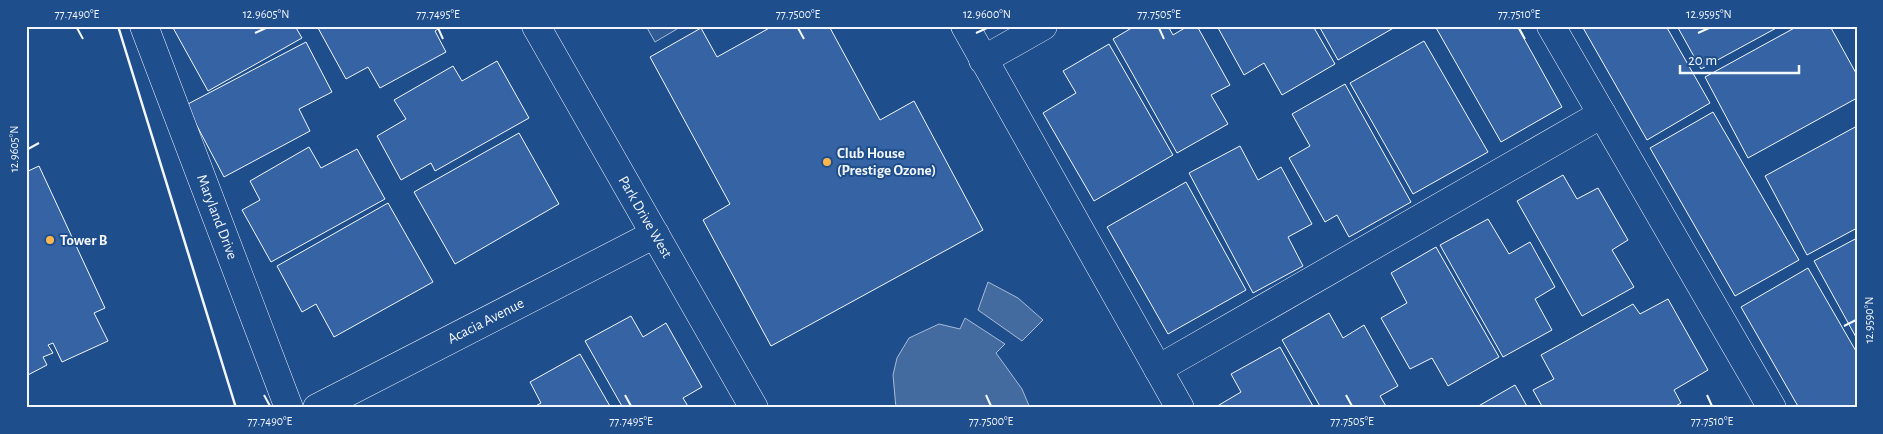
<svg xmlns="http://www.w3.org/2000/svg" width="1883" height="434" font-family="'Alegreya Sans',sans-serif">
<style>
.built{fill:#305b95;stroke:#a8bbd7}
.water{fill:#446ba0;stroke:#a8bbd7}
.building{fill:#3563a3;stroke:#f2f6ff}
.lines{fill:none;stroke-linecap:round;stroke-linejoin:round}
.minor-casing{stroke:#f2f6ff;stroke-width:29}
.minor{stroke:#1f4e8c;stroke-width:28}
.fence{stroke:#f2f6ff;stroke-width:1;stroke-dasharray:6 2.5;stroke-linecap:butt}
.wall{stroke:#f2f6ff;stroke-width:2.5}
.ticks{fill:none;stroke:#f2f6ff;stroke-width:2}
.poi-dot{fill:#ffb74d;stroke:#1f4e8c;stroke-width:2}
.labels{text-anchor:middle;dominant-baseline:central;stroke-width:4;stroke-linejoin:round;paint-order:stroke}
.poi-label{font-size:15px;font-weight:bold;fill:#f2f6ff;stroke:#1f4e8c;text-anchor:start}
.street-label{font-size:15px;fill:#f2f6ff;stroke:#1f4e8c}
.neatline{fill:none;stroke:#f2f6ff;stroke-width:2}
.ticks-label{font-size:12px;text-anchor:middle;fill:#f2f6ff}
</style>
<rect width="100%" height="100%" fill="#1f4e8c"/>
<path class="built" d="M 646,26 L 682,26 L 655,42 Z"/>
<g class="water">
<path d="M 988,282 L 1018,298 L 1043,320 L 1022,341 L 978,310 Z"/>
<path d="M 965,318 L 1005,344 L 996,353 L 1022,389 L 1030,408 L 896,408 L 893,375 L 897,358 L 909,338 L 939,324 L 960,329 Z"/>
</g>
<g class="building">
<path d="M 172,26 L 295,26 L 302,38 L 208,91 Z"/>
<path d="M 322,26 L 443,26 L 435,31 L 446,52 L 380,88 L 368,67 L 346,79 L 318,28 Z"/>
<path d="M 773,26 L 829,26 L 880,120 L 914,101 L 983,230 L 771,346 L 703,220 L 730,204 L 650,57 L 701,28 L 717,57 Z"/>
<path d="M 1135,26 L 1168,26 L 1173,35 L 1188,26 L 1197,26 L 1230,85 L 1211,95 L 1228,124 L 1177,153 L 1113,39 Z"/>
<path d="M 1217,26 L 1313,26 L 1335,64 L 1282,95 L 1264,63 L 1244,75 Z"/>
<path d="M 1319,26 L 1397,26 L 1338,60 Z"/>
<path d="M 1435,26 L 1517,26 L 1562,107 L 1501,142 Z"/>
<path d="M 1582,26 L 1666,26 L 1710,103 L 1647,140 Z"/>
<path d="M 1677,26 L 1780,26 L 1701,69 Z"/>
<path d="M 1798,26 L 1830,26 L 1857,75 L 1857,98 L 1748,158 L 1705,77 Z"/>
<path d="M 1424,41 L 1488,152 L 1413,194 L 1350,83 Z"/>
<path d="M 306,42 L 332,92 L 299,109 L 310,131 L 224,177 L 186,105 Z"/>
<path d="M 1109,44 L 1173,155 L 1094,201 L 1043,113 L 1076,93 L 1063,71 Z"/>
<path d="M 497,61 L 529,118 L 435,171 L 431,163 L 401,180 L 377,136 L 406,119 L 394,100 L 453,66 L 462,81 Z"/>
<path d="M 1345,84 L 1411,202 L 1349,237 L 1337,215 L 1325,222 L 1289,158 L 1310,146 L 1292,114 Z"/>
<path d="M 1713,112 L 1799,260 L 1735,296 L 1650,148 Z"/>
<path d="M 1857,126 L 1857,228 L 1807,255 L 1765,176 Z"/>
<path d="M 519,133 L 559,204 L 455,264 L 414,192 Z"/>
<path d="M 1240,146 L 1258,180 L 1281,167 L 1312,224 L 1288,237 L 1303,266 L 1253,293 L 1189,173 Z"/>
<path d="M 309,147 L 321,168 L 357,149 L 385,199 L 271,262 L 242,210 L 260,200 L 250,181 Z"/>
<path d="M 39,166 L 105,308 L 94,313 L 108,341 L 62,362 L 53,343 L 48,345 L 53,353 L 43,357 L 47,365 L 26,376 L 26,172 Z"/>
<path d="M 1563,175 L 1577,199 L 1598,188 L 1628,240 L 1612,250 L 1634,287 L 1582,316 L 1517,201 Z"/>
<path d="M 1186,182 L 1246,290 L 1168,334 L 1107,227 Z"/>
<path d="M 388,203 L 433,282 L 334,337 L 316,304 L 302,312 L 277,266 Z"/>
<path d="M 1488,219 L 1509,254 L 1530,242 L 1555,287 L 1535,299 L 1552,330 L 1503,357 L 1440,245 Z"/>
<path d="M 1857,238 L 1857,339 L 1814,261 Z"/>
<path d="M 1436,247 L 1499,357 L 1448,386 L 1432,358 L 1410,369 L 1381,318 L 1407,303 L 1391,273 Z"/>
<path d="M 1808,268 L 1857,353 L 1857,408 L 1799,408 L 1741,307 Z"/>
<path d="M 1668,299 L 1708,370 L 1674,390 L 1681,403 L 1672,408 L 1543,408 L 1533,390 L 1554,379 L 1541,355 L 1633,304 L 1640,314 Z"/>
<path d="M 1329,313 L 1343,338 L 1364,325 L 1398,386 L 1380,396 L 1387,408 L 1321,408 L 1282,340 Z"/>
<path d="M 631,316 L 643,337 L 666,323 L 702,387 L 683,398 L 689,408 L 623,408 L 585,341 Z"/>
<path d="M 1280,347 L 1314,408 L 1214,408 L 1241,392 L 1231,374 Z"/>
<path d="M 580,354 L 611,408 L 532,408 L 541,403 L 530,382 Z"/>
<path d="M 1515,385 L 1528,408 L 1475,408 Z"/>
</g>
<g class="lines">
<defs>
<g id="minor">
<path d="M 144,26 L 289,408"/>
<path d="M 536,26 L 754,408"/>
<path d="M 965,26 L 1180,408"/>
<path d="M 1551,26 L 1772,408"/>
<path d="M 983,60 L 1043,26"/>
<path d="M 1158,369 L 1602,114"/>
<path d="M 317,408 L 655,234"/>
</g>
</defs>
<use href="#minor" class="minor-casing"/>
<use href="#minor" class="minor"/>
<path class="fence" d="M 26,29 L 33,26"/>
<path class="wall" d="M 118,26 L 236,408"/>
</g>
<path class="ticks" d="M 77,28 L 83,39M 438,28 L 443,39M 798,28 L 804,39M 1159,28 L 1164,39M 1519,28 L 1525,39M 255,33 L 266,28M 976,33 L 987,28M 1698,33 L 1709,28M 28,149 L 39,143M 1844,326 L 1856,320M 264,395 L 270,406M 625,395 L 631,406M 986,395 L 991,406M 1346,395 L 1352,406M 1707,395 L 1712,406"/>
<g class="poi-dot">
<circle cx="827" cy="162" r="5"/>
<circle cx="50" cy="240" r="5"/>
</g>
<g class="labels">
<g class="poi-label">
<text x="837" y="153">Club House<tspan x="837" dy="17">(Prestige Ozone)</tspan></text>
<text x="60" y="240">Tower B</text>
</g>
<g class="street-label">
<text transform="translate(217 217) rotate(69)">Maryland Drive</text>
<text transform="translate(645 217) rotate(60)">Park Drive West</text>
<text transform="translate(486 321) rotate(-27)">Acacia Avenue</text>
</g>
</g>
<rect width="1883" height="434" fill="none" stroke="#1f4e8c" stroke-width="55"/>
<path d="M1680 65v8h119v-8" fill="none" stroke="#f2f6ff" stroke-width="2.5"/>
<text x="1688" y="65" font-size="15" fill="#f2f6ff" stroke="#1f4e8c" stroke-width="4" paint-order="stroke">20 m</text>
<rect x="28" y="28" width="1828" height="378" class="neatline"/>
<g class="ticks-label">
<text x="77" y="18">77.7490°E</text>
<text x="266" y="18">12.9605°N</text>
<text x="438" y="18">77.7495°E</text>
<text x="798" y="18">77.7500°E</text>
<text x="987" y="18">12.9600°N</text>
<text x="1159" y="18">77.7505°E</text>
<text x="1519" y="18">77.7510°E</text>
<text x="1709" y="18">12.9595°N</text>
<text transform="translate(14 149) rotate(-90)" y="4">12.9605°N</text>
<text transform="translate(1869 320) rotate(-90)" y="4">12.9590°N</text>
<text x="270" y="425">77.7490°E</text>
<text x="631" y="425">77.7495°E</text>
<text x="991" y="425">77.7500°E</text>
<text x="1352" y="425">77.7505°E</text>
<text x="1712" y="425">77.7510°E</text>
</g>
</svg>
